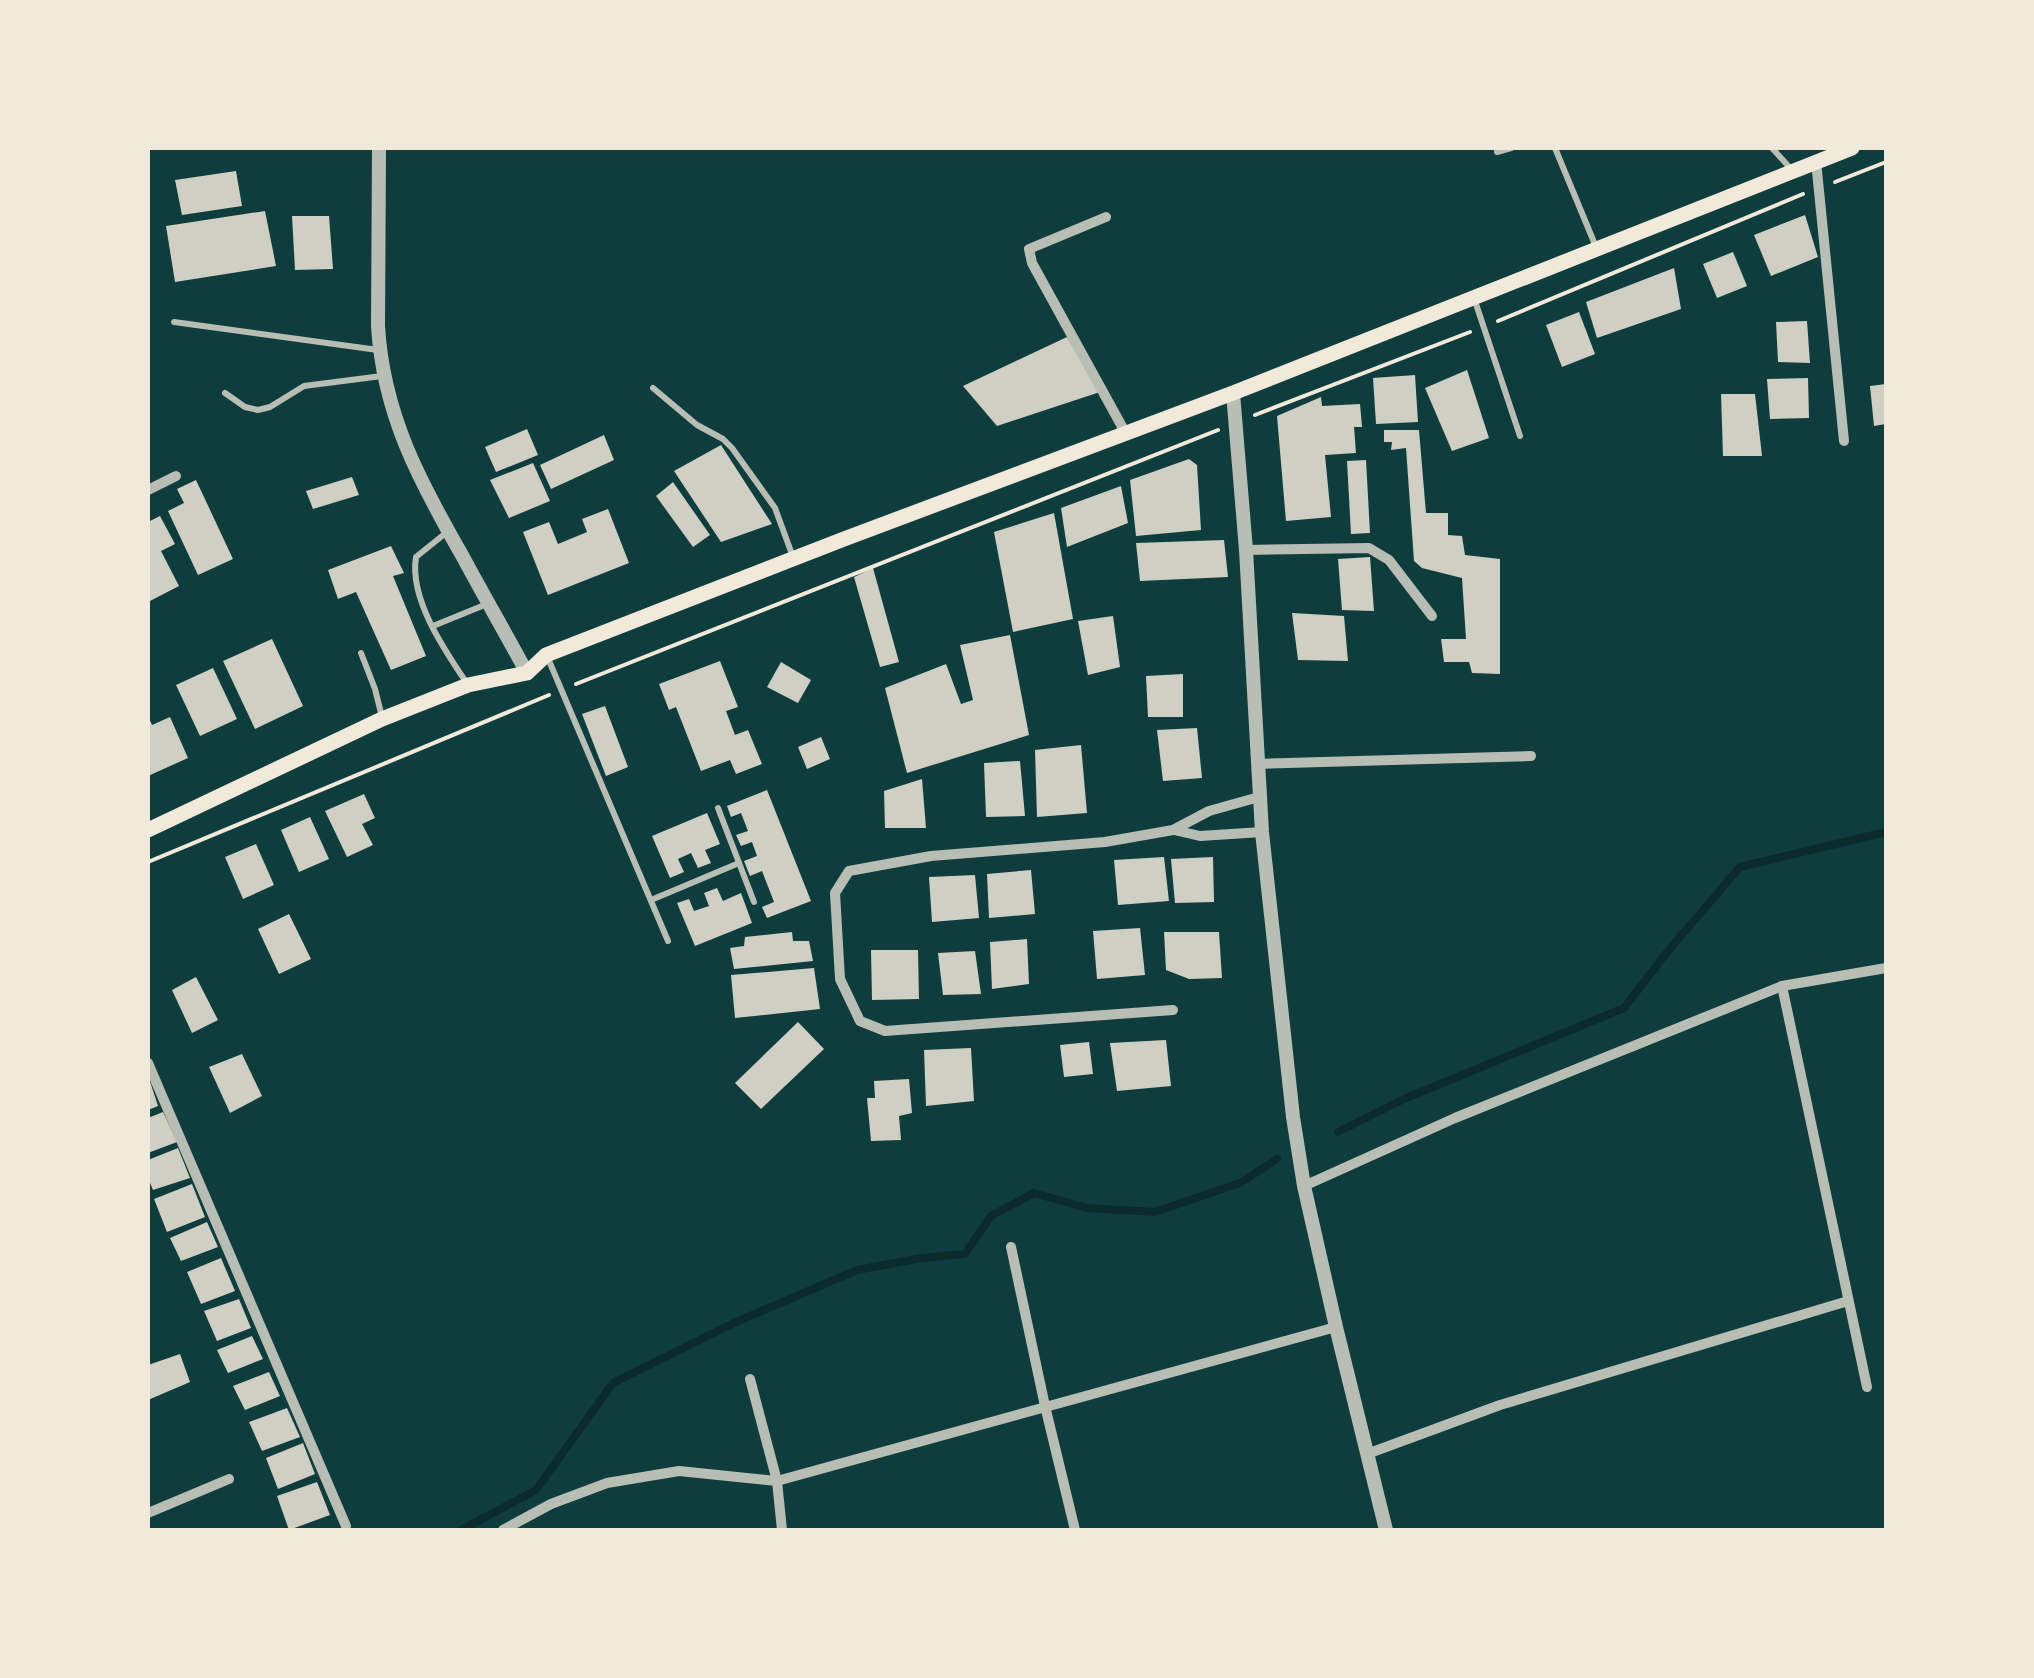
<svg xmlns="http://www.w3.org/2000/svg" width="2034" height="1678" font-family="Barlow,sans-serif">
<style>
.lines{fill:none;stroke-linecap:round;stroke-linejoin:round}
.stream{stroke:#0a2a2b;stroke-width:8}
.building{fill:#cfcfc3}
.path{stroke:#f1e9da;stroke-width:4}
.service{stroke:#b8beb3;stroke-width:6}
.minor{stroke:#b8beb3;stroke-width:10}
.tertiary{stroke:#b8beb3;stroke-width:14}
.secondary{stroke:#f1e9da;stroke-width:15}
</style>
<rect width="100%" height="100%" fill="#0f3d3e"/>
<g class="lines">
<g class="stream">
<path d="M 1338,1132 L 1404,1099 L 1624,1008 L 1668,951 L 1740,867 L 1886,832"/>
<path d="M 461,1530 L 536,1490 L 613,1383 L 736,1322 L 857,1270 L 922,1258 L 965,1254 L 991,1216 L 1034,1193 L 1087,1208 L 1155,1212 L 1240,1183 L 1277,1159"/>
</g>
</g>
<g class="building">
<path d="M 236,171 L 242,206 L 182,215 L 175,180 Z"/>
<path d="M 265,211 L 276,266 L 175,282 L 166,226 Z"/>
<path d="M 1805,215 L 1818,257 L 1771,276 L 1754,235 Z"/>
<path d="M 292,216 L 329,216 L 333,269 L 295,270 Z"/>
<path d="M 1733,252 L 1747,286 L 1717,298 L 1703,264 Z"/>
<path d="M 1674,268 L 1681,309 L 1597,338 L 1586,302 Z"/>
<path d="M 1579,312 L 1595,354 L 1562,367 L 1546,325 Z"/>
<path d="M 1807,321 L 1810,363 L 1778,362 L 1776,322 Z"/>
<path d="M 1067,337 L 1100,392 L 997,426 L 963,386 Z"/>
<path d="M 1467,370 L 1489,438 L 1452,451 L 1425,388 Z"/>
<path d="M 1415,375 L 1418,422 L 1376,424 L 1373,378 Z"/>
<path d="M 1808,378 L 1809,418 L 1770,419 L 1767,379 Z"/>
<path d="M 1886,384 L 1886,424 L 1874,426 L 1870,386 Z"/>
<path d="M 1721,394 L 1755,394 L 1762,456 L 1723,456 Z"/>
<path d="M 1321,397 L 1322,406 L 1360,404 L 1362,427 L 1354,427 L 1356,453 L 1325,455 L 1331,517 L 1286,521 L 1277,416 Z"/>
<path d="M 527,429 L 538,455 L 496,472 L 485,447 Z"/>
<path d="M 1384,430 L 1419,430 L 1426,513 L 1448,513 L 1448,535 L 1462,536 L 1465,555 L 1500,559 L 1500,674 L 1472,673 L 1469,662 L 1444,662 L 1441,639 L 1466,639 L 1462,578 L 1422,568 L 1414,561 L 1406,448 L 1391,450 L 1392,442 L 1384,442 Z"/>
<path d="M 604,435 L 614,460 L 551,489 L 540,465 Z"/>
<path d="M 721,445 L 772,524 L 721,542 L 674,471 Z"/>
<path d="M 1189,459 L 1197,465 L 1201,530 L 1136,536 L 1130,480 Z"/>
<path d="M 1366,460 L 1370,533 L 1351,534 L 1347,461 Z"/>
<path d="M 533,463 L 550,501 L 509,518 L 490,480 Z"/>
<path d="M 352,477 L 359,495 L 313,509 L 306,491 Z"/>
<path d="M 196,480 L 233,559 L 198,575 L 168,511 L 184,503 L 177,489 Z"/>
<path d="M 673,482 L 710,535 L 693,547 L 656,496 Z"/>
<path d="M 1121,486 L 1128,523 L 1067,547 L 1061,508 Z"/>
<path d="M 608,509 L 629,563 L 548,595 L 523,532 L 549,522 L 558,544 L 587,532 L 582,519 Z"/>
<path d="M 1054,513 L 1073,619 L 1013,632 L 994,532 Z"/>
<path d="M 160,516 L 175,544 L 161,551 L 179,586 L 150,601 L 148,596 L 148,522 Z"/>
<path d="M 1224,540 L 1228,577 L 1140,581 L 1136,543 Z"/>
<path d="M 391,546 L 404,573 L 393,576 L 426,656 L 391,670 L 356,592 L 338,599 L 328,570 Z"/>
<path d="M 1370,557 L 1374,611 L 1342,610 L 1338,559 Z"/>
<path d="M 873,568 L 899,662 L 880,667 L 854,577 Z"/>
<path d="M 1292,613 L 1344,616 L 1348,661 L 1298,660 Z"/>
<path d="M 1113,616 L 1120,667 L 1088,675 L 1078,621 Z"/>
<path d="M 1010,635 L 1029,735 L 907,773 L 885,688 L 946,664 L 961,704 L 973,700 L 960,645 Z"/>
<path d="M 272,639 L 303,706 L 255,729 L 223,661 Z"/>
<path d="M 720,661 L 738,707 L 726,711 L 735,735 L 748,730 L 762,764 L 736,774 L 730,760 L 701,771 L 676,707 L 669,710 L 659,684 Z"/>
<path d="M 781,662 L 811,680 L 798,703 L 767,687 Z"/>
<path d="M 213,668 L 237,719 L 200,736 L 176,685 Z"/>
<path d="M 1183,674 L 1183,717 L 1148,717 L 1146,676 Z"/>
<path d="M 605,706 L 628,767 L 606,776 L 582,714 Z"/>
<path d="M 148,716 L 152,725 L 170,717 L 188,758 L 148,776 Z"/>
<path d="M 1197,728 L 1202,778 L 1163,781 L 1157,730 Z"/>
<path d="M 821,737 L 830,759 L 807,769 L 798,747 Z"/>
<path d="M 1081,745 L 1087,813 L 1037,817 L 1035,750 Z"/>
<path d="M 1020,761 L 1025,816 L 986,817 L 984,763 Z"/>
<path d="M 922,779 L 926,828 L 885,828 L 884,791 Z"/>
<path d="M 767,790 L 811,901 L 767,918 L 762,907 L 774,902 L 762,871 L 750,876 L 744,861 L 757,856 L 752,842 L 741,846 L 736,835 L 748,831 L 741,813 L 731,817 L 727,806 Z"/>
<path d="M 364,794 L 375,818 L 362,824 L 373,845 L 347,857 L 325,811 Z"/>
<path d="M 707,813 L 720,844 L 705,850 L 711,863 L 698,868 L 691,853 L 678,859 L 684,872 L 670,878 L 652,836 Z"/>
<path d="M 310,817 L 329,859 L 299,872 L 281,830 Z"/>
<path d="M 256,844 L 274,885 L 243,899 L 225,857 Z"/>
<path d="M 1164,857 L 1169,901 L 1118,905 L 1114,860 Z"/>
<path d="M 1213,857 L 1214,902 L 1175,903 L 1171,859 Z"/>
<path d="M 1031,870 L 1035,914 L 989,918 L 987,874 Z"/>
<path d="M 975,875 L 979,918 L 932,922 L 929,877 Z"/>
<path d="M 717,888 L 723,901 L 741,893 L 752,923 L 695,946 L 677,903 L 689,899 L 694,911 L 709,906 L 704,893 Z"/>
<path d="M 289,914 L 311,959 L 279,974 L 258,929 Z"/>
<path d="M 1140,928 L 1145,975 L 1097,979 L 1093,931 Z"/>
<path d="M 792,932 L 793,941 L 809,941 L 813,961 L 734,969 L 730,948 L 744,946 L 745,937 Z"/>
<path d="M 1164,932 L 1219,932 L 1222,978 L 1189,979 L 1166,970 Z"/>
<path d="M 1027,939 L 1029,984 L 992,989 L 990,942 Z"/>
<path d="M 871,950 L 918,950 L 919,999 L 872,1000 Z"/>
<path d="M 975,951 L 981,994 L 943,995 L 938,953 Z"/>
<path d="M 814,968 L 820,1009 L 735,1018 L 731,975 Z"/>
<path d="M 196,977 L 218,1020 L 192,1033 L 172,990 Z"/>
<path d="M 798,1022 L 824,1049 L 761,1109 L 735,1083 Z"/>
<path d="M 1166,1040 L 1171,1086 L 1117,1091 L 1110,1043 Z"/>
<path d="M 1089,1042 L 1093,1074 L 1064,1077 L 1060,1045 Z"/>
<path d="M 971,1048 L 974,1101 L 926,1106 L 924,1050 Z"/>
<path d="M 242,1054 L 262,1096 L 230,1113 L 209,1067 Z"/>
<path d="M 148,1075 L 158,1106 L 148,1110 Z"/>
<path d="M 909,1079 L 912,1113 L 899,1116 L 901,1140 L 871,1141 L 867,1098 L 875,1098 L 874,1081 Z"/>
<path d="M 163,1112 L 177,1142 L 148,1153 L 148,1118 Z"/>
<path d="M 178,1148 L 190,1178 L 153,1190 L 148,1178 L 148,1160 Z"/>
<path d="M 192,1184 L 205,1217 L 167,1232 L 154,1199 Z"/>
<path d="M 207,1222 L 218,1247 L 181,1261 L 170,1238 Z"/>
<path d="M 221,1258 L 235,1291 L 201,1304 L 187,1272 Z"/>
<path d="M 239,1299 L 251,1328 L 217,1341 L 204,1311 Z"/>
<path d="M 252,1336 L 263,1359 L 228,1373 L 217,1350 Z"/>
<path d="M 180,1354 L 190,1382 L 148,1400 L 148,1365 Z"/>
<path d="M 269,1372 L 280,1396 L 245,1410 L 233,1386 Z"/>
<path d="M 287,1408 L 300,1437 L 262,1451 L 249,1422 Z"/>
<path d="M 303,1443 L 315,1474 L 278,1489 L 266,1458 Z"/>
<path d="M 317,1482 L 330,1515 L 289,1530 L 277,1496 Z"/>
</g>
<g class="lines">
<g class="path">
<path d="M 1835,182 L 1886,162"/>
<path d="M 1498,321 L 1803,194"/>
<path d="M 1255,415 L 1470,332"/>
<path d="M 576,684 L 1218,430"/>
<path d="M 148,862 L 549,695"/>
</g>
<g class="service">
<path d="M 1555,148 L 1596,247"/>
<path d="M 1772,148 L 1791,169"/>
<path d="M 1497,152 L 1511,148"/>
<path d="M 1474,298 L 1520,436"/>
<path d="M 174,322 L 378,350"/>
<path d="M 653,388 L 697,425 L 723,439 L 732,448 L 775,508 L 793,557"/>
<path d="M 225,393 L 245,407 L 258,410 L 270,407 L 304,386 L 382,376"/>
<path d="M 447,532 L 416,557 C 409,599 445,651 468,685"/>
<path d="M 433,626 L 487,604"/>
<path d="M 361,653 L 375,689 L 382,717"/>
<path d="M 547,656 L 668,941"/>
<path d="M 718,808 L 754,902"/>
<path d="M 651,900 L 739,863"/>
</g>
<g class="minor">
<path d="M 1816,161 L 1844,441"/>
<path d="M 1106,217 L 1029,249 L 1032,263 L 1125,432"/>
<path d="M 148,490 L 176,476"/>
<path d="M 1246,550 L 1369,548 L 1389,560 L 1432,616"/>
<path d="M 1257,764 L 1531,756"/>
<path d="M 1174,830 L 1200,836 L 1262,832"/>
<path d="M 1782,986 L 1867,1387"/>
<path d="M 1173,1010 L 885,1031 L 860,1021 L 840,979 L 835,893 L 849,871 L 931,856 L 1105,842 L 1173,830 L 1209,811 L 1259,797"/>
<path d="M 148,1063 L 346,1526"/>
<path d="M 1304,1186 L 1455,1118 L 1782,986 L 1886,968"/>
<path d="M 1011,1247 L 1045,1406 L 1075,1530"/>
<path d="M 750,1379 L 777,1481 L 782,1530"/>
<path d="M 1367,1454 L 1500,1405 L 1848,1301"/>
<path d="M 148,1513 L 229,1479"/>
<path d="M 503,1530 L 551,1504 L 607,1483 L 679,1471 L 777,1481 L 1336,1327"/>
</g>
<g class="tertiary">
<path d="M 379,148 L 378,326 C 383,414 420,482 463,557 C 484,596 506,634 527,673"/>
<path d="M 1233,393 L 1246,550 L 1262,832 L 1293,1117 L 1304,1186 L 1336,1327 L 1386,1530"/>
</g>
<path class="secondary" d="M 148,830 L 382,719 L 468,685 L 527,673 L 546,655 L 844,539 L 1233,393 L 1852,148"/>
</g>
<rect width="2034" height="1678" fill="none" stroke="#f1e9da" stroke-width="300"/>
</svg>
